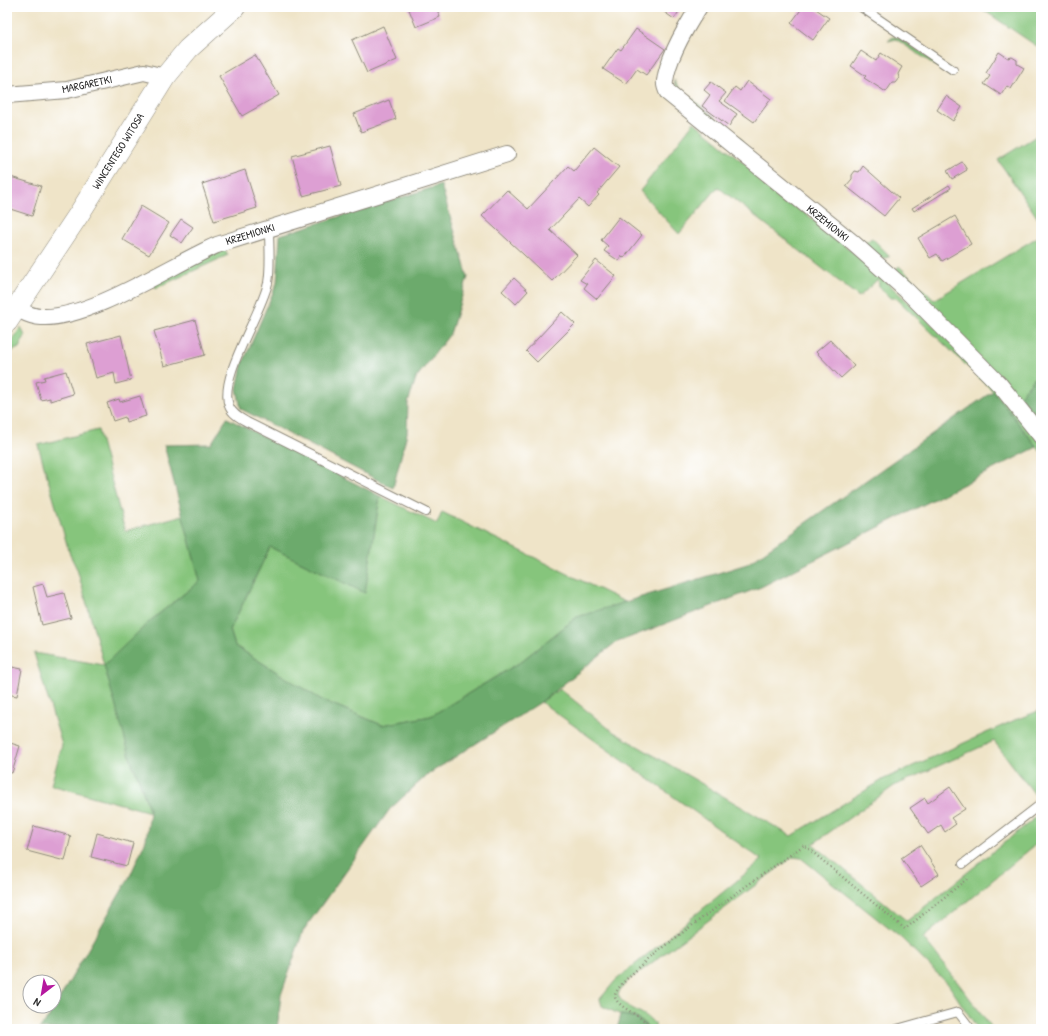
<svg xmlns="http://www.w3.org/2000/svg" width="1048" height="1036" font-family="'Patrick Hand',sans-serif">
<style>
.green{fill:#86c57c;stroke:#587854}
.forest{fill:#6caa6c;stroke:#4c6a4c}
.building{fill:#dd9fd3}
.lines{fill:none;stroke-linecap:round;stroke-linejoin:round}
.service-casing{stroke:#8d887a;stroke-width:10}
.minor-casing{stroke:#8d887a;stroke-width:18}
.tertiary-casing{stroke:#8d887a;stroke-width:22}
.path{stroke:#8d887a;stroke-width:2.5;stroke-dasharray:1 3;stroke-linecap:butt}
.service{stroke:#fff;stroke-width:8}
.minor{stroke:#fff;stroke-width:16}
.tertiary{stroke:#fff;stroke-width:21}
.labels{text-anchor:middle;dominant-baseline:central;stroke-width:3;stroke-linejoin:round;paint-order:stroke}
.street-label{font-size:11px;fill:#2b2b2b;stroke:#fff}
</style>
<rect width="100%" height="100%" fill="#fff"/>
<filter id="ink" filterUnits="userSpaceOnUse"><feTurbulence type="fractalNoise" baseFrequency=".025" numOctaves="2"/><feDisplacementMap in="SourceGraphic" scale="8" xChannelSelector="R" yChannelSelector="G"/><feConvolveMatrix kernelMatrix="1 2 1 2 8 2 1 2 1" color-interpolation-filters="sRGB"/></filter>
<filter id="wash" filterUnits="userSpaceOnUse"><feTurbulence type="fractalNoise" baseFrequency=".012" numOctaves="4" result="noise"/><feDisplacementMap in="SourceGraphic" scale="16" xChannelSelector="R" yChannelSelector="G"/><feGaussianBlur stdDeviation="0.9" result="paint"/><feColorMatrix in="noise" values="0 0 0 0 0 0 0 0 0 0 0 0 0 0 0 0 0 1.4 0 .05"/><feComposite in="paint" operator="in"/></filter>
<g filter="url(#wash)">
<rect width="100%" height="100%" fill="#efe4c8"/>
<g class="green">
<path d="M 979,7 L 1041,7 L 1041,49 Z"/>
<path d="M 893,37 L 898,37 L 953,73 L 951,76 L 896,39 L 888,41 Z"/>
<path d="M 674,80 L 679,88 L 743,141 L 740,144 L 679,95 L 676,88 Z"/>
<path d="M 694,122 L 859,257 L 944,335 L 997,388 L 1041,443 L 1041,452 L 993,391 L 896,298 L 890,298 L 879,286 L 878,279 L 859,297 L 718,187 L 679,234 L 640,191 Z"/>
<path d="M 1041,133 L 1041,223 L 998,160 Z"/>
<path d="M 1041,235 L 1041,370 L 1018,398 L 896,273 L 896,269 L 899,266 L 934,300 Z"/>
<path d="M 872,238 L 890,256 C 879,263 872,251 865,243 Z"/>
<path d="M 224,248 L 228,255 L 156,288 L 151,283 Z"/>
<path d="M 21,327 L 25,336 L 19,348 L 10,352 L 7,359 L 7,349 Z"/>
<path d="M 98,430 L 125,531 L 183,515 L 200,581 L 150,621 L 132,764 L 137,774 L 150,812 L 51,785 L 62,745 L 34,653 L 104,665 L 77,569 L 70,555 L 38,445 Z"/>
<path d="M 380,496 L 437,524 L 442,512 L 627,603 L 577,617 L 519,663 L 431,716 L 382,725 L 320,699 L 235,646 L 230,630 L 270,547 L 364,592 Z"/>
<path d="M 560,689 L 612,731 L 791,836 L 884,779 L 1015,720 L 1041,710 L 1041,798 L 1039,800 L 994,741 L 894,786 L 813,844 L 907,921 L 1041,813 L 1041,840 L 923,938 L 933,950 L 993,1029 L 978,1029 L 948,984 L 901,938 L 801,858 L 793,857 L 629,980 L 620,990 L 618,995 C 625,1011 653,1012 656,1029 L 649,1029 L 645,1024 L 633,1016 L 621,1015 L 602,1006 L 600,999 L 615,981 L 762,860 L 541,702 Z"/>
</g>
<g class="forest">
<path d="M 441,185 L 468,277 L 450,334 L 416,378 L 408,403 L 407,433 L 393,488 L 241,409 L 237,389 L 242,365 L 277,283 L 280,235 Z"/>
<path d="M 1041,370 L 1041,427 L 1018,398 Z"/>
<path d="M 993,391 L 1037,447 L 761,587 L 615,643 L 541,702 L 427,775 L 390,809 L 303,931 L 281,995 L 277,1029 L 39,1029 L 49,1017 L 130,876 L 146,840 L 150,812 L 137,774 L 132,764 L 104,665 L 150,621 L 200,581 L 164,445 L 211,444 L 227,418 L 380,496 L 365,593 L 270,547 L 230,630 L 235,646 L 320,699 L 382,725 L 431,716 L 519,663 L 577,617 L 747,564 Z"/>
<path d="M 621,1015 C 633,1016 641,1020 649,1029 L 617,1029 Z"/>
</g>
<g id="blocks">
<g class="building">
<path d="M 408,7 L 436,7 L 440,17 L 416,27 Z"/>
<path d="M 657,7 L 682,7 L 674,19 Z"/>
<path d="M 803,7 L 813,7 L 829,18 L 813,40 L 791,23 Z"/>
<path d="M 383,26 L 397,60 L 367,73 L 352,40 Z"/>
<path d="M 636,29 L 665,49 L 646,75 L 637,69 L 626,84 L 603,69 L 618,48 L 621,50 Z"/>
<path d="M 861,51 L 876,61 L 881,53 L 902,67 L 898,74 L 899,78 L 895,83 L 892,83 L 886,92 L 864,78 L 866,76 L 851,66 Z"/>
<path d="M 999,52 L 1008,58 L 1012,57 L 1017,60 L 1017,64 L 1024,68 L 1011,89 L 1007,86 L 1001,95 L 984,84 L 990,76 L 986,73 Z"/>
<path d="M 255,55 L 279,95 L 242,116 L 219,76 Z"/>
<path d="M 747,81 L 771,99 L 754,122 L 725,101 L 735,87 L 740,91 Z"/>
<path d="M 711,82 L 726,93 L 719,101 L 737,114 L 729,126 L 702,106 L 710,95 L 704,90 Z"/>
<path d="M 946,96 L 962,107 L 953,121 L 937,110 Z"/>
<path d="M 389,100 L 396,119 L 361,132 L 354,114 Z"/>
<path d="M 330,146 L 341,186 L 303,196 L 292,156 Z"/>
<path d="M 594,147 L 619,167 L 597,193 L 599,195 L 588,207 L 579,199 L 550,230 L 577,255 L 552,281 L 482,216 L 507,190 L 528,209 L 568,166 L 574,171 Z"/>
<path d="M 962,162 L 967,170 L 952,179 L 947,171 Z"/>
<path d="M 863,166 L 899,198 L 884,216 L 846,186 L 852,179 L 852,175 L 855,171 L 859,172 Z"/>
<path d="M 245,170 L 257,208 L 214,221 L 202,184 Z"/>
<path d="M 7,176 L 41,186 L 32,216 L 7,208 Z"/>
<path d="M 949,185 L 951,188 L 914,211 L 912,208 Z"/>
<path d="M 141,206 L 169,223 L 149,255 L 122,239 Z"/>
<path d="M 955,216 L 971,244 L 942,261 L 937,254 L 930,258 L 918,238 Z"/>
<path d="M 619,217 L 642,235 L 624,258 L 622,256 L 619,261 L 604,251 L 608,246 L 601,240 Z"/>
<path d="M 181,219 L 193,227 L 182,243 L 170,235 Z"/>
<path d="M 596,260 L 616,276 L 597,299 L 584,288 L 587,284 L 580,280 Z"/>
<path d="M 514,278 L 528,291 L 516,304 L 502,291 Z"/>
<path d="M 562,312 L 575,324 L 537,362 L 526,351 Z"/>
<path d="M 195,320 L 205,355 L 164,366 L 154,331 Z"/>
<path d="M 121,335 L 131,380 L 116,384 L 114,373 L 96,378 L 87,344 Z"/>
<path d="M 830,340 L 854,366 L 841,378 L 816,352 Z"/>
<path d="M 66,371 L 73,394 L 50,401 L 50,398 L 41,400 L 36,382 L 45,380 L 44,377 Z"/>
<path d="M 140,396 L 146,416 L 126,422 L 125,417 L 113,421 L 107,403 L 119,399 L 120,402 Z"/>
<path d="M 43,584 L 47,597 L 64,593 L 71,618 L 42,625 L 33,587 Z"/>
<path d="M 7,666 L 22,669 L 17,696 L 7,694 Z"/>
<path d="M 7,742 L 20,746 L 12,773 L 7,772 Z"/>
<path d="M 950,787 L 965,809 L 951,818 L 956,824 L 945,832 L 941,825 L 928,834 L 910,808 L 925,798 L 928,803 Z"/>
<path d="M 34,826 L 71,836 L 65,861 L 27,851 Z"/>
<path d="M 97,833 L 133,843 L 127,866 L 91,857 Z"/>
<path d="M 920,845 L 939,874 L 921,886 L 901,858 Z"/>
</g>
</g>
</g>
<g filter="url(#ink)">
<use href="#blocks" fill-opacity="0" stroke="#8d887a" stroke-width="1"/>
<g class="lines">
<defs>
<g id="service">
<path d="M 861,7 L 953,70"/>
<path d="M 269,228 C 269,246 271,265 268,283 C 261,315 218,377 229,406 C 232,414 240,418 247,422 L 426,512"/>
<path d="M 963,864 L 1041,804"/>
<path d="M 897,1029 L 958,1012 L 971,1029"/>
</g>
<g id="minor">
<path d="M 699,7 C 686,27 668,57 665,81 C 664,85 666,89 668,93 L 852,242 L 906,290 L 1000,385 L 1041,436"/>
<path d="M 7,95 L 67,90 L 144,72 L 165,77"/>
<path d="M 15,308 C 24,312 31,317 41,317 C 89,320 171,265 217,245 L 507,154"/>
</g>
<path id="tertiary" d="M 7,322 L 79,214 L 165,77 L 188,49 L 235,7"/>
</defs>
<use href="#service" class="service-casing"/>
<use href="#minor" class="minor-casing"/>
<use href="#tertiary" class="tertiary-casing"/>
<path class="path" d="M 652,1029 C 646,1017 615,1007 615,996 C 614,975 779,864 804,845 L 905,929 L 968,878"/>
<use href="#service" class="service"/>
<use href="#minor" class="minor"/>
<use href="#tertiary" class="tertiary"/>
</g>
</g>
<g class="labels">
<g class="street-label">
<text transform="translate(87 84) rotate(-12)">MARGARETKI</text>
<text transform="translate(118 151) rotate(-58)">WINCENTEGO WITOSA</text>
<text transform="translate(828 223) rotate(39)">KRZEMIONKI</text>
<text transform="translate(250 234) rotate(-17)">KRZEMIONKI</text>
</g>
</g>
<rect width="1048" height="1036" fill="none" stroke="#fff" stroke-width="24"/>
<g transform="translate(42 994) rotate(211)"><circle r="19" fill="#ffffff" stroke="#aaaaaa"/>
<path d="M0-3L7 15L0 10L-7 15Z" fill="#b5179e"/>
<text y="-6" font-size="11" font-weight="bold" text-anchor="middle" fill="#2b2b2b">N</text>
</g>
</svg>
